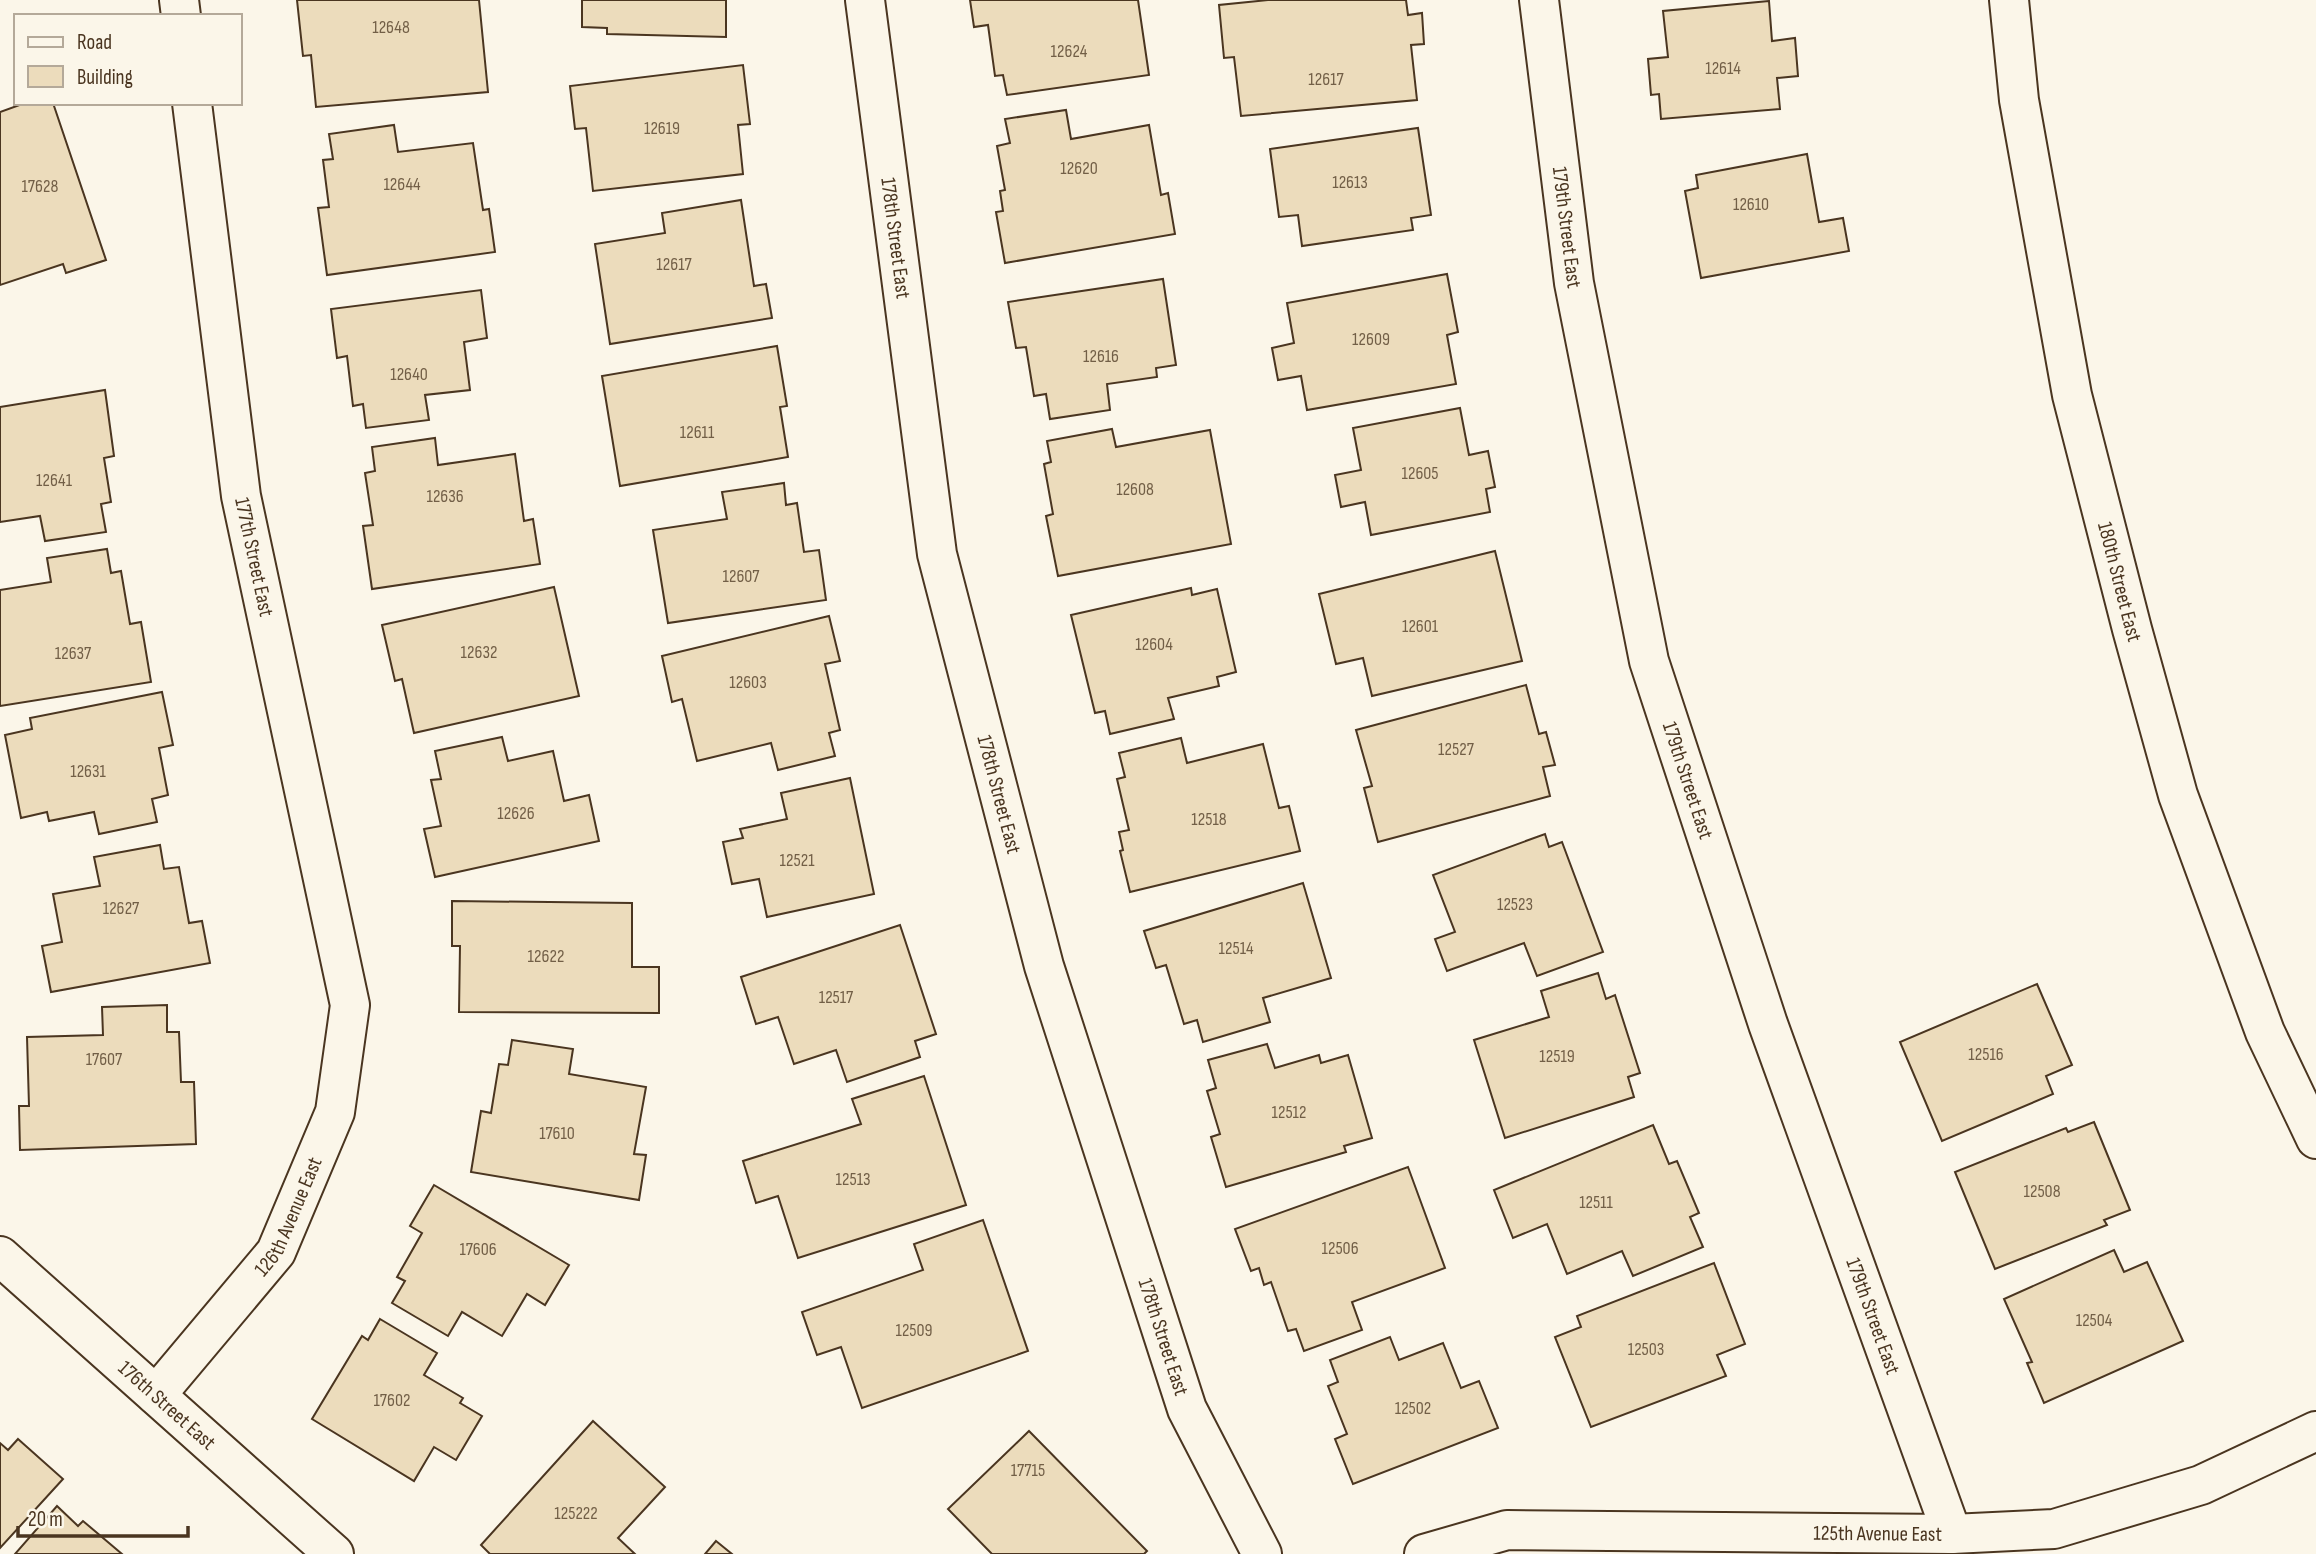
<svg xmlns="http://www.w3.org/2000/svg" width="2316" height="1554" font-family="'Sofia Sans Condensed',sans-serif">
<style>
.building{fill:#ecdcbc;stroke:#4a3520;stroke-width:2}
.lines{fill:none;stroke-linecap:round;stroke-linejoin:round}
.street-casing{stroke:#4a3520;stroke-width:42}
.street{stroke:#fbf6e9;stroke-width:38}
.labels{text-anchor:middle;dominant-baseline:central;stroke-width:5;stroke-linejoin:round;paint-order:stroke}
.number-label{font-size:18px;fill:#725f47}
.street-label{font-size:21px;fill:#4a3520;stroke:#fbf6e9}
</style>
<rect width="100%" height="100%" fill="#fbf6e9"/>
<g class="building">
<path d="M 297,0 L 479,0 L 488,92 L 316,107 L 311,55 L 303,56 Z"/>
<path d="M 582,0 L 726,0 L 726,37 L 607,34 L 607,28 L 582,27 Z"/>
<path d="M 970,0 L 1138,0 L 1149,75 L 1007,95 L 1003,75 L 995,76 L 988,25 L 974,27 Z"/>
<path d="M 1268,0 L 1406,0 L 1408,15 L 1422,13 L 1424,44 L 1411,45 L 1417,100 L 1241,116 L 1234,57 L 1224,58 L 1219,5 Z"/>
<path d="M 1769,1 L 1772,41 L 1795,38 L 1798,76 L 1777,78 L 1780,109 L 1661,119 L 1659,94 L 1651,95 L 1648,59 L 1668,57 L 1663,11 Z"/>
<path d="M 743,65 L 750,124 L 738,125 L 743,174 L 593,191 L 586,128 L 575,129 L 570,86 Z"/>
<path d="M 25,103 L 53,103 L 106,260 L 66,273 L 63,264 L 0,285 L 0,112 Z"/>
<path d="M 1066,110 L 1071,139 L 1149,125 L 1161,195 L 1168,193 L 1175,234 L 1005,263 L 996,212 L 1003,211 L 1000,191 L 1005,190 L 997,146 L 1010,143 L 1005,119 Z"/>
<path d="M 394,125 L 398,152 L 473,143 L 483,210 L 489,209 L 495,252 L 327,275 L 318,208 L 329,207 L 323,160 L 333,159 L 329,134 Z"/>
<path d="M 1418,128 L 1431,215 L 1411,218 L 1413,230 L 1302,246 L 1298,215 L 1279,217 L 1270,149 Z"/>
<path d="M 1807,154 L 1819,222 L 1843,218 L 1849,251 L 1701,278 L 1685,191 L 1698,188 L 1696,175 Z"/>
<path d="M 741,200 L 754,286 L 766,284 L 772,318 L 610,344 L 595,244 L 665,233 L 662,213 Z"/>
<path d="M 1447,274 L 1458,332 L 1447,335 L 1456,384 L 1307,410 L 1301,376 L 1278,380 L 1272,348 L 1294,343 L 1287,303 Z"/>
<path d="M 1163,279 L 1176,365 L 1156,368 L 1157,377 L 1107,384 L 1110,410 L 1050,419 L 1046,394 L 1034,396 L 1026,347 L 1016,348 L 1008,302 Z"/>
<path d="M 481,290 L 487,338 L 464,342 L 470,390 L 425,395 L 429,420 L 366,428 L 363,404 L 353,406 L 347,356 L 337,358 L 331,309 Z"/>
<path d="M 777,346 L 787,406 L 780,407 L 788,457 L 620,486 L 602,376 Z"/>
<path d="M 105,390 L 114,456 L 104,458 L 111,502 L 101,504 L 106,532 L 45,541 L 40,516 L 0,522 L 0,407 Z"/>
<path d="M 1460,408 L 1469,455 L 1488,451 L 1495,487 L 1486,489 L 1490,512 L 1371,535 L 1365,502 L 1341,507 L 1335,475 L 1361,470 L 1353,428 Z"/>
<path d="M 1112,429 L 1116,447 L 1210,430 L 1231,544 L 1058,576 L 1046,516 L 1053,514 L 1044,464 L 1051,462 L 1047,441 Z"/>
<path d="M 435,438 L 438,465 L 515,454 L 524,521 L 533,519 L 540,564 L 372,589 L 363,526 L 373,525 L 365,473 L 375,471 L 372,447 Z"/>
<path d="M 784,483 L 786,505 L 797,503 L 804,552 L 819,550 L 826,600 L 668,623 L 653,530 L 727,519 L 722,492 Z"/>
<path d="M 107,549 L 111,573 L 121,571 L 130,624 L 141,622 L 151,682 L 0,706 L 0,590 L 51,582 L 47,558 Z"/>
<path d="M 1495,551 L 1522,661 L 1372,696 L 1363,658 L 1336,664 L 1319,594 Z"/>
<path d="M 554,587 L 579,696 L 414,733 L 402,679 L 395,681 L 382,625 Z"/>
<path d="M 1191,588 L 1192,595 L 1217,589 L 1236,672 L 1217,677 L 1219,686 L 1168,698 L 1174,719 L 1110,734 L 1105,711 L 1095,713 L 1071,615 Z"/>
<path d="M 829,616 L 840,661 L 825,664 L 840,730 L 829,733 L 835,756 L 778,770 L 771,743 L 697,761 L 682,699 L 672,702 L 662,656 Z"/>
<path d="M 1526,685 L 1539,734 L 1546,732 L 1555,765 L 1543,767 L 1550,796 L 1378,842 L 1364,788 L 1372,786 L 1356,730 Z"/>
<path d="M 162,692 L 173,745 L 159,748 L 168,795 L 152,799 L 157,822 L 99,834 L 94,812 L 49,821 L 47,812 L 21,818 L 5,735 L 32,729 L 30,718 Z"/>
<path d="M 502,737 L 508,761 L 553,751 L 564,801 L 589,795 L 599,841 L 435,877 L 424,829 L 441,826 L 431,780 L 441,779 L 435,751 Z"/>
<path d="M 1181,738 L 1187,763 L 1263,744 L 1279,808 L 1289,806 L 1300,851 L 1130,892 L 1120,851 L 1123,850 L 1119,832 L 1129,830 L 1117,779 L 1125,777 L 1119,753 Z"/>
<path d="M 850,778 L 874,894 L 767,917 L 759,879 L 732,884 L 723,842 L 743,838 L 740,829 L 787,819 L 781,793 Z"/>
<path d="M 1545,834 L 1549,847 L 1562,842 L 1603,952 L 1537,976 L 1524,943 L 1447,971 L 1435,939 L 1455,932 L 1433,875 Z"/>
<path d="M 160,845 L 164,869 L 179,867 L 189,923 L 202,921 L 210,963 L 51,992 L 42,946 L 62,942 L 53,894 L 100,886 L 94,857 Z"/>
<path d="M 1303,883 L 1331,978 L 1263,998 L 1270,1022 L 1203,1042 L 1197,1020 L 1184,1024 L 1166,965 L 1156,968 L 1144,931 Z"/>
<path d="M 452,901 L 632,903 L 632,967 L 659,967 L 659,1013 L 459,1012 L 460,946 L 452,946 Z"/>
<path d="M 900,925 L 936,1034 L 915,1041 L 920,1057 L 847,1082 L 836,1050 L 794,1064 L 778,1017 L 756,1024 L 741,977 Z"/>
<path d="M 1598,973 L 1606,999 L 1615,995 L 1640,1073 L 1628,1077 L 1634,1097 L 1505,1138 L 1474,1040 L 1549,1017 L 1541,991 Z"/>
<path d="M 2037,984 L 2072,1065 L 2046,1076 L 2053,1094 L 1942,1141 L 1900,1042 Z"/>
<path d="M 167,1005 L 167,1032 L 179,1032 L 181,1082 L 194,1082 L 196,1144 L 20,1150 L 19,1106 L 29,1106 L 27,1037 L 103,1035 L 102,1007 Z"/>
<path d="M 512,1040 L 573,1049 L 569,1074 L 646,1087 L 634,1154 L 646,1155 L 639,1200 L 471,1172 L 481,1111 L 491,1113 L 499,1064 L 508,1065 Z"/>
<path d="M 1267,1044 L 1275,1068 L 1319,1055 L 1321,1063 L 1348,1055 L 1372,1138 L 1344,1146 L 1346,1152 L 1226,1187 L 1211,1137 L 1220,1134 L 1207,1091 L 1216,1088 L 1208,1060 Z"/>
<path d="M 924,1076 L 966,1205 L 798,1258 L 778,1196 L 756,1203 L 743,1161 L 861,1124 L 852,1099 Z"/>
<path d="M 2094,1122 L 2130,1210 L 2104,1220 L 2107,1225 L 1995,1269 L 1955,1172 L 2066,1128 L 2068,1132 Z"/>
<path d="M 1653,1125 L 1669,1164 L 1677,1161 L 1699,1213 L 1690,1217 L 1703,1247 L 1633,1276 L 1622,1251 L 1567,1274 L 1547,1224 L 1513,1238 L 1494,1190 Z"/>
<path d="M 1408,1167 L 1445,1268 L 1352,1302 L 1362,1330 L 1304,1351 L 1296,1329 L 1288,1331 L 1271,1282 L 1264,1285 L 1259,1268 L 1251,1271 L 1235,1229 Z"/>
<path d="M 434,1185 L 569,1265 L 545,1305 L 527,1294 L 502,1336 L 462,1312 L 448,1336 L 392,1303 L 405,1281 L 397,1277 L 422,1233 L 410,1226 Z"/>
<path d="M 983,1220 L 1028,1351 L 862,1408 L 841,1347 L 817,1355 L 802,1312 L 923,1270 L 914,1244 Z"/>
<path d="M 2114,1250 L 2124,1272 L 2147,1262 L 2183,1341 L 2044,1403 L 2027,1363 L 2032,1362 L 2004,1299 Z"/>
<path d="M 1714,1263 L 1745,1344 L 1717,1355 L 1726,1376 L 1591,1427 L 1555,1337 L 1581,1327 L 1577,1316 Z"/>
<path d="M 380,1319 L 437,1353 L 424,1375 L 463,1398 L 460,1403 L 482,1416 L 456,1460 L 434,1447 L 414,1481 L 312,1419 L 362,1336 L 368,1340 Z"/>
<path d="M 1390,1337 L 1399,1360 L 1443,1343 L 1461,1388 L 1479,1381 L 1498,1428 L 1353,1484 L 1335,1439 L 1347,1434 L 1328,1386 L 1338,1382 L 1330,1360 Z"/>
<path d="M 593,1421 L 665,1487 L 618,1538 L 635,1554 L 490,1554 L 481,1545 Z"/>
<path d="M 1029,1431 L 1147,1551 L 1144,1554 L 992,1554 L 948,1509 Z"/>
<path d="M 18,1439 L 63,1479 L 0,1548 L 0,1443 L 8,1450 Z"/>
<path d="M 57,1506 L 78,1526 L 83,1521 L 122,1554 L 15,1554 Z"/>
<path d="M 716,1541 L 732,1554 L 705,1554 Z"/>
</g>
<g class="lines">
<defs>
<g id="street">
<path d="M 179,0 L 181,16"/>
<path id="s1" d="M 865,0 L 937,554 L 1044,966 L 1187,1409 L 1262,1554"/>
<path id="s2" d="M 1539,0 L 1574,283 L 1649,661 L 1768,1024 L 1952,1534"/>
<path id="s3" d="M 2009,0 L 2019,100 L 2072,395 L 2132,629 L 2178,795 L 2265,1032 L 2316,1139"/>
<path id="s4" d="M 0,1256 L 334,1554"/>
<path id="s5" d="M 156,1395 L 276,1252 L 335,1112 L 350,1005 L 241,496 L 192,103"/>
<path id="s6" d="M 1424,1554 L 1507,1530 L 1952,1534 L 2054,1529 L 2201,1485 L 2316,1431"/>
</g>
</defs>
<use href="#street" class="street-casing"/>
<use href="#street" class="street"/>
</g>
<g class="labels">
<g class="number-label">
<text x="391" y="27">12648</text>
<text x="1069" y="51">12624</text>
<text x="1723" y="68">12614</text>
<text x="1326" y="79">12617</text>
<text x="662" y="128">12619</text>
<text x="1079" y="168">12620</text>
<text x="1350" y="182">12613</text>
<text x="402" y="184">12644</text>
<text x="40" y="186">17628</text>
<text x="1751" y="204">12610</text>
<text x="674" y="264">12617</text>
<text x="1371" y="339">12609</text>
<text x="1101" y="356">12616</text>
<text x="409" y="374">12640</text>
<text x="697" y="432">12611</text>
<text x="1420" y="473">12605</text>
<text x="54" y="480">12641</text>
<text x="1135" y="489">12608</text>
<text x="445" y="496">12636</text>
<text x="741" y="576">12607</text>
<text x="1420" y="626">12601</text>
<text x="1154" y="644">12604</text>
<text x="479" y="652">12632</text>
<text x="73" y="653">12637</text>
<text x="748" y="682">12603</text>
<text x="1456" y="749">12527</text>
<text x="88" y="771">12631</text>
<text x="516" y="813">12626</text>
<text x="1209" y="819">12518</text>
<text x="797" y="860">12521</text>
<text x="1515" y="904">12523</text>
<text x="121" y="908">12627</text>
<text x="1236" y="948">12514</text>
<text x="546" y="956">12622</text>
<text x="836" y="997">12517</text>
<text x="1986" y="1054">12516</text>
<text x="1557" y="1056">12519</text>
<text x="104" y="1059">17607</text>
<text x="1289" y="1112">12512</text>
<text x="557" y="1133">17610</text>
<text x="853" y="1179">12513</text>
<text x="2042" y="1191">12508</text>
<text x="1596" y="1202">12511</text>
<text x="1340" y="1248">12506</text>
<text x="478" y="1249">17606</text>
<text x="2094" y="1320">12504</text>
<text x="914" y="1330">12509</text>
<text x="1646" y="1349">12503</text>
<text x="392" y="1400">17602</text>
<text x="1413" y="1408">12502</text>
<text x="1028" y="1470">17715</text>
<text x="576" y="1513">125222</text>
</g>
<g class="street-label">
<text stroke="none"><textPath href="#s2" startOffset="229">179th Street East</textPath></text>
<text stroke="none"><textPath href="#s1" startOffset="240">178th Street East</textPath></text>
<text transform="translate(254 557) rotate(78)">177th Street East</text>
<text stroke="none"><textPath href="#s3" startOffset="593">180th Street East</textPath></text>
<text stroke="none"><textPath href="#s2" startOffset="796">179th Street East</textPath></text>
<text stroke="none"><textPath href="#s1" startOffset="807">178th Street East</textPath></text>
<text stroke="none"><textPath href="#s5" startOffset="224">126th Avenue East</textPath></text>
<text stroke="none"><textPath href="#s2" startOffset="1363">179th Street East</textPath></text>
<text stroke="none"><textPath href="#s1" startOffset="1374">178th Street East</textPath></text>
<text stroke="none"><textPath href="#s4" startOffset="224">176th Street East</textPath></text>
<text stroke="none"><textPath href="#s6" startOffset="457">125th Avenue East</textPath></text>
</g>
</g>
<rect x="14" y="14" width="228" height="91" fill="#fbf6e9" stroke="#b4a999" stroke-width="2"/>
<rect x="28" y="37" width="35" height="10" fill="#fbf6e9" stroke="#b4a999" stroke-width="2"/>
<text x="77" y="49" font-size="21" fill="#4a3520">Road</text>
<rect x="28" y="66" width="35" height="21" fill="#ecdcbc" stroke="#b4a999" stroke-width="2"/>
<text x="77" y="84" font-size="21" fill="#4a3520">Building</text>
<path d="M18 1526v10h170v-10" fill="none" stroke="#4a3520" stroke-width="3.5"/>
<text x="28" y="1526" font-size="21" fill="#4a3520" stroke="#fbf6e9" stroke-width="5" paint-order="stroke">20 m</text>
</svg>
